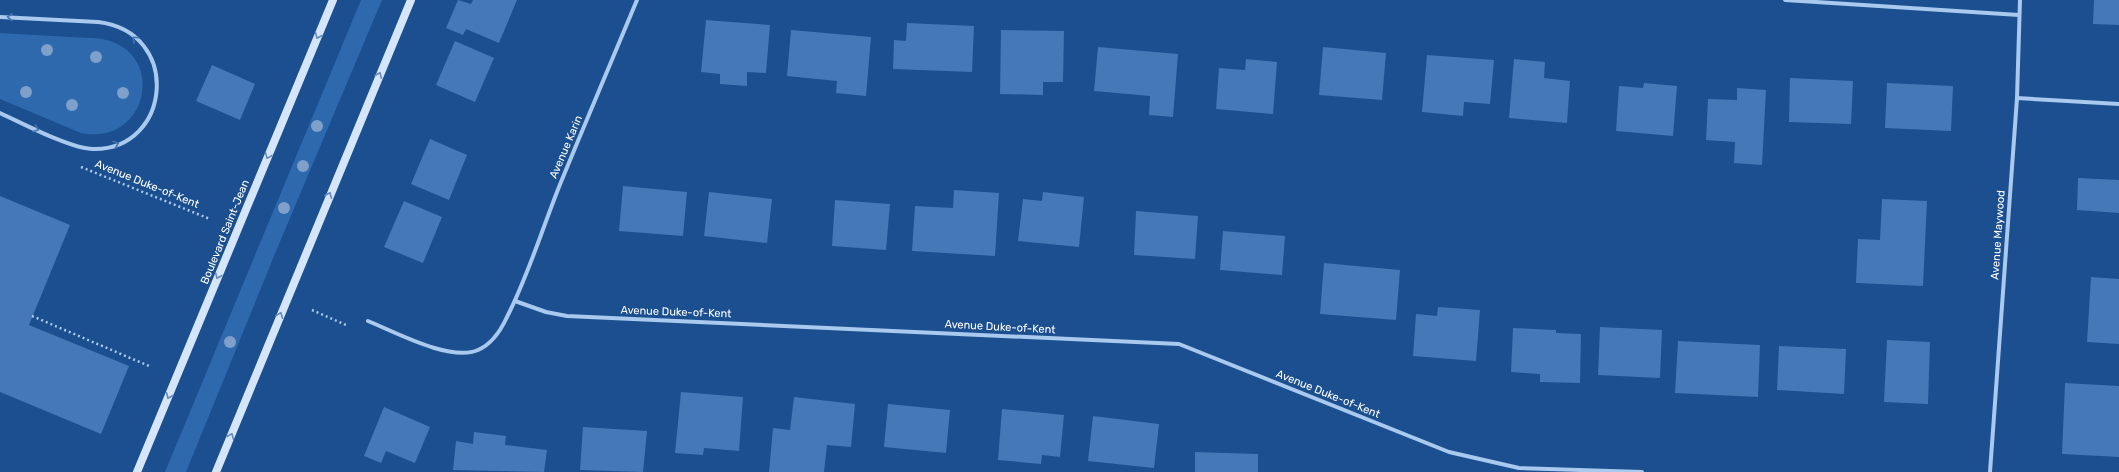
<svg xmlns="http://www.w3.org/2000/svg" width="2119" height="472" font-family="Rubik,sans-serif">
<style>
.green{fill:#2e69ad}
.building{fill:#4478b7}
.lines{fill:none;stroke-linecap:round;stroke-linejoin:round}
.path{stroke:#a9c9ee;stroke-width:2.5;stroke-dasharray:2 3;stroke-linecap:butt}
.minor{stroke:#a9c9ee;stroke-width:4}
.secondary{stroke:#d6e6fa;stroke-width:8}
.tree{fill:#7ea0ca}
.oneway{stroke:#4674ac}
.oneway2{stroke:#668bba}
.labels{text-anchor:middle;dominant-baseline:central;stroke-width:3;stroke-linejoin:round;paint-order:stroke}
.street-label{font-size:11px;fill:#fff;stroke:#1b4f8f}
</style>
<rect width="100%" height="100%" fill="#1b4f8f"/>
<g class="green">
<path d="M 361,0 L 382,0 L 279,244 L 186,472 L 165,472 Z"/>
<path d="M 0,33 C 23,34 47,36 70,37 C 83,38 98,37 110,41 C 166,59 146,146 81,133 L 0,99 Z"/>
</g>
<g class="building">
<path d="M 458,0 L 471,4 L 473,0 L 517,0 L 499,43 L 466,29 L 463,35 L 446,28 Z"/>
<path d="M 2094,0 L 2119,0 L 2119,25 L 2093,24 Z"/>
<path d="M 706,20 L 770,25 L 766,73 L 747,72 L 747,86 L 720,84 L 720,74 L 701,72 Z"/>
<path d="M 907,23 L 974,26 L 972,72 L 893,69 L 894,40 L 906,41 Z"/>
<path d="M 791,30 L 871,37 L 866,96 L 836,93 L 837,81 L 787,76 Z"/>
<path d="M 1001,30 L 1064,31 L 1063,82 L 1043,82 L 1043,95 L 1000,94 Z"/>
<path d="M 455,41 L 494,58 L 475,102 L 436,85 Z"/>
<path d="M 1098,47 L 1178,54 L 1173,117 L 1149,115 L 1150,96 L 1094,91 Z"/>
<path d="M 1323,47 L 1386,53 L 1382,100 L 1319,95 Z"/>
<path d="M 1427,55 L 1494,60 L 1490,104 L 1464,102 L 1463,116 L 1422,112 Z"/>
<path d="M 1246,59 L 1277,62 L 1273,114 L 1216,109 L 1219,68 L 1245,70 Z"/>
<path d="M 1514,59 L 1545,62 L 1544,78 L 1570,81 L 1567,123 L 1509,118 Z"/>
<path d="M 212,65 L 255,84 L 240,120 L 196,101 Z"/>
<path d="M 1790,78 L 1853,81 L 1851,124 L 1789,122 Z"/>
<path d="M 1644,83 L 1677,86 L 1673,136 L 1616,131 L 1619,86 L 1643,88 Z"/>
<path d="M 1887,83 L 1953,86 L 1951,131 L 1885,128 Z"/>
<path d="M 1737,88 L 1766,90 L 1762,165 L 1734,163 L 1735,142 L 1706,140 L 1708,99 L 1737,100 Z"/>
<path d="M 430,139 L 467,155 L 449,200 L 411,184 Z"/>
<path d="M 2078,178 L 2119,180 L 2119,213 L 2077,210 Z"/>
<path d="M 623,186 L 687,192 L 683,236 L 619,231 Z"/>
<path d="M 954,190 L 999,193 L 995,256 L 912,251 L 915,206 L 953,208 Z"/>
<path d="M 709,192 L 772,199 L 767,243 L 704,236 Z"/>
<path d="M 1043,192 L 1084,197 L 1079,247 L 1018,241 L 1023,199 L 1042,201 Z"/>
<path d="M 0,196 L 70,225 L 29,325 L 129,366 L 101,434 L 0,392 Z"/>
<path d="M 1882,199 L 1927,201 L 1923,286 L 1856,283 L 1858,239 L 1880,240 Z"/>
<path d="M 835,200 L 890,204 L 886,250 L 832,246 Z"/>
<path d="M 404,201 L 442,217 L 423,263 L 384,247 Z"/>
<path d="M 1136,211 L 1198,216 L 1195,259 L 1134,255 Z"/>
<path d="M 1223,231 L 1285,236 L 1282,275 L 1220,270 Z"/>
<path d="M 1324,263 L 1400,270 L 1396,320 L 1320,314 Z"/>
<path d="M 2091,277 L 2119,279 L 2119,344 L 2087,342 Z"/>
<path d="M 1438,307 L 1480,310 L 1476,361 L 1413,356 L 1416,314 L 1437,316 Z"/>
<path d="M 1600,327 L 1662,330 L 1660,378 L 1598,375 Z"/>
<path d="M 1513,328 L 1556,330 L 1556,333 L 1581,334 L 1580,383 L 1540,382 L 1540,374 L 1511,372 Z"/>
<path d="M 1887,340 L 1930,342 L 1928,404 L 1884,402 Z"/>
<path d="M 1678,341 L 1760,345 L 1758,397 L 1675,393 Z"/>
<path d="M 1779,346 L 1846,349 L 1844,394 L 1777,390 Z"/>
<path d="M 2065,383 L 2119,386 L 2119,457 L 2062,454 Z"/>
<path d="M 681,392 L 743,397 L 739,451 L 704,448 L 703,455 L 675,453 Z"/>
<path d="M 794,397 L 855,404 L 851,447 L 827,445 L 824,472 L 769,472 L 773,428 L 790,430 Z"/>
<path d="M 888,404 L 950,410 L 946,453 L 884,447 Z"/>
<path d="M 384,407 L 430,427 L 415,463 L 386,451 L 381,463 L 364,456 Z"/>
<path d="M 1002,409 L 1064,415 L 1060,457 L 1042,455 L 1041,464 L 998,460 Z"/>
<path d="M 1093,416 L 1159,424 L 1154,468 L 1088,461 Z"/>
<path d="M 583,427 L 647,431 L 643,472 L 580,470 Z"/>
<path d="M 474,432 L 506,436 L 505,445 L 547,450 L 544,472 L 453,470 L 456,441 L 473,444 Z"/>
<path d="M 1195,452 L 1258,454 L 1258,472 L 1195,472 Z"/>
</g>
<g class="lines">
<g class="path">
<path d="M 81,167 L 210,219"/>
<path d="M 312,310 L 346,325"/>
<path d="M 32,316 L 149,366"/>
</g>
<g class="minor">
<path d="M 1785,0 L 2019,15"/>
<path d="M 0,17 L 98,22 C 183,32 171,151 93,149 C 71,149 22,123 0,113"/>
<path d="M 2017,98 L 2119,104"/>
<path d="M 515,301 L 546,312 L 567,316 L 1179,344 L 1449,452 L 1519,468 L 1642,472"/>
<path d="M 368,321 C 395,332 450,362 478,350 C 492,344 501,330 507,317 C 529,274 543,226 561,182 C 586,121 612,60 637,0"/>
<path d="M 1990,472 L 2017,98 L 2020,0"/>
</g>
<g class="secondary">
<path d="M 137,472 L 333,0"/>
<path d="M 216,472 L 411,0"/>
</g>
</g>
<g class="tree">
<circle cx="47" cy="50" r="6"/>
<circle cx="96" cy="57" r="6"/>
<circle cx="26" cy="92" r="6"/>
<circle cx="123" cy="93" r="6"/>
<circle cx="72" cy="105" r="6"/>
<circle cx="317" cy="126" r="6"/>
<circle cx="303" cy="166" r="6"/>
<circle cx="284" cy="208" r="6"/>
<circle cx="230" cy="342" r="6"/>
</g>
<defs><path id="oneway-chevron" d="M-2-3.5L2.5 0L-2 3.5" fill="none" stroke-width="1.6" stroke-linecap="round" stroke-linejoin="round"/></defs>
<g class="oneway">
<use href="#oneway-chevron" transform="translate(10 17) rotate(-177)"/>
<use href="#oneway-chevron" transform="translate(135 39) rotate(-137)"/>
<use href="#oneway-chevron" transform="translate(36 129) rotate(23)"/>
<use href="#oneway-chevron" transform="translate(116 144) rotate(-23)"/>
</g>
<g class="oneway2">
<use href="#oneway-chevron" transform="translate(318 36) rotate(113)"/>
<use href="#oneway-chevron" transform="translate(379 75) rotate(-67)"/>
<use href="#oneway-chevron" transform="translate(268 156) rotate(112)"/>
<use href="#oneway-chevron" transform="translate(329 195) rotate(-67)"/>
<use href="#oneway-chevron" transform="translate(218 276) rotate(113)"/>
<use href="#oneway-chevron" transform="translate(280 315) rotate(-68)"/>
<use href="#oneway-chevron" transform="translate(169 396) rotate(113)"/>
<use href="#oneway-chevron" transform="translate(231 436) rotate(-68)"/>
</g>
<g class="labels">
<g class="street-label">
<text transform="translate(566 147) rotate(-67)">Avenue Karin</text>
<text transform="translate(147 184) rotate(22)">Avenue Duke-of-Kent</text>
<text transform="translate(225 232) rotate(-68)">Boulevard Saint-Jean</text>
<text transform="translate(1998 235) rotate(-86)">Avenue Maywood</text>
<text transform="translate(676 312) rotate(2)">Avenue Duke-of-Kent</text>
<text transform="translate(1000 327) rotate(3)">Avenue Duke-of-Kent</text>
<text transform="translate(1328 394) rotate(22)">Avenue Duke-of-Kent</text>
</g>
</g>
</svg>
